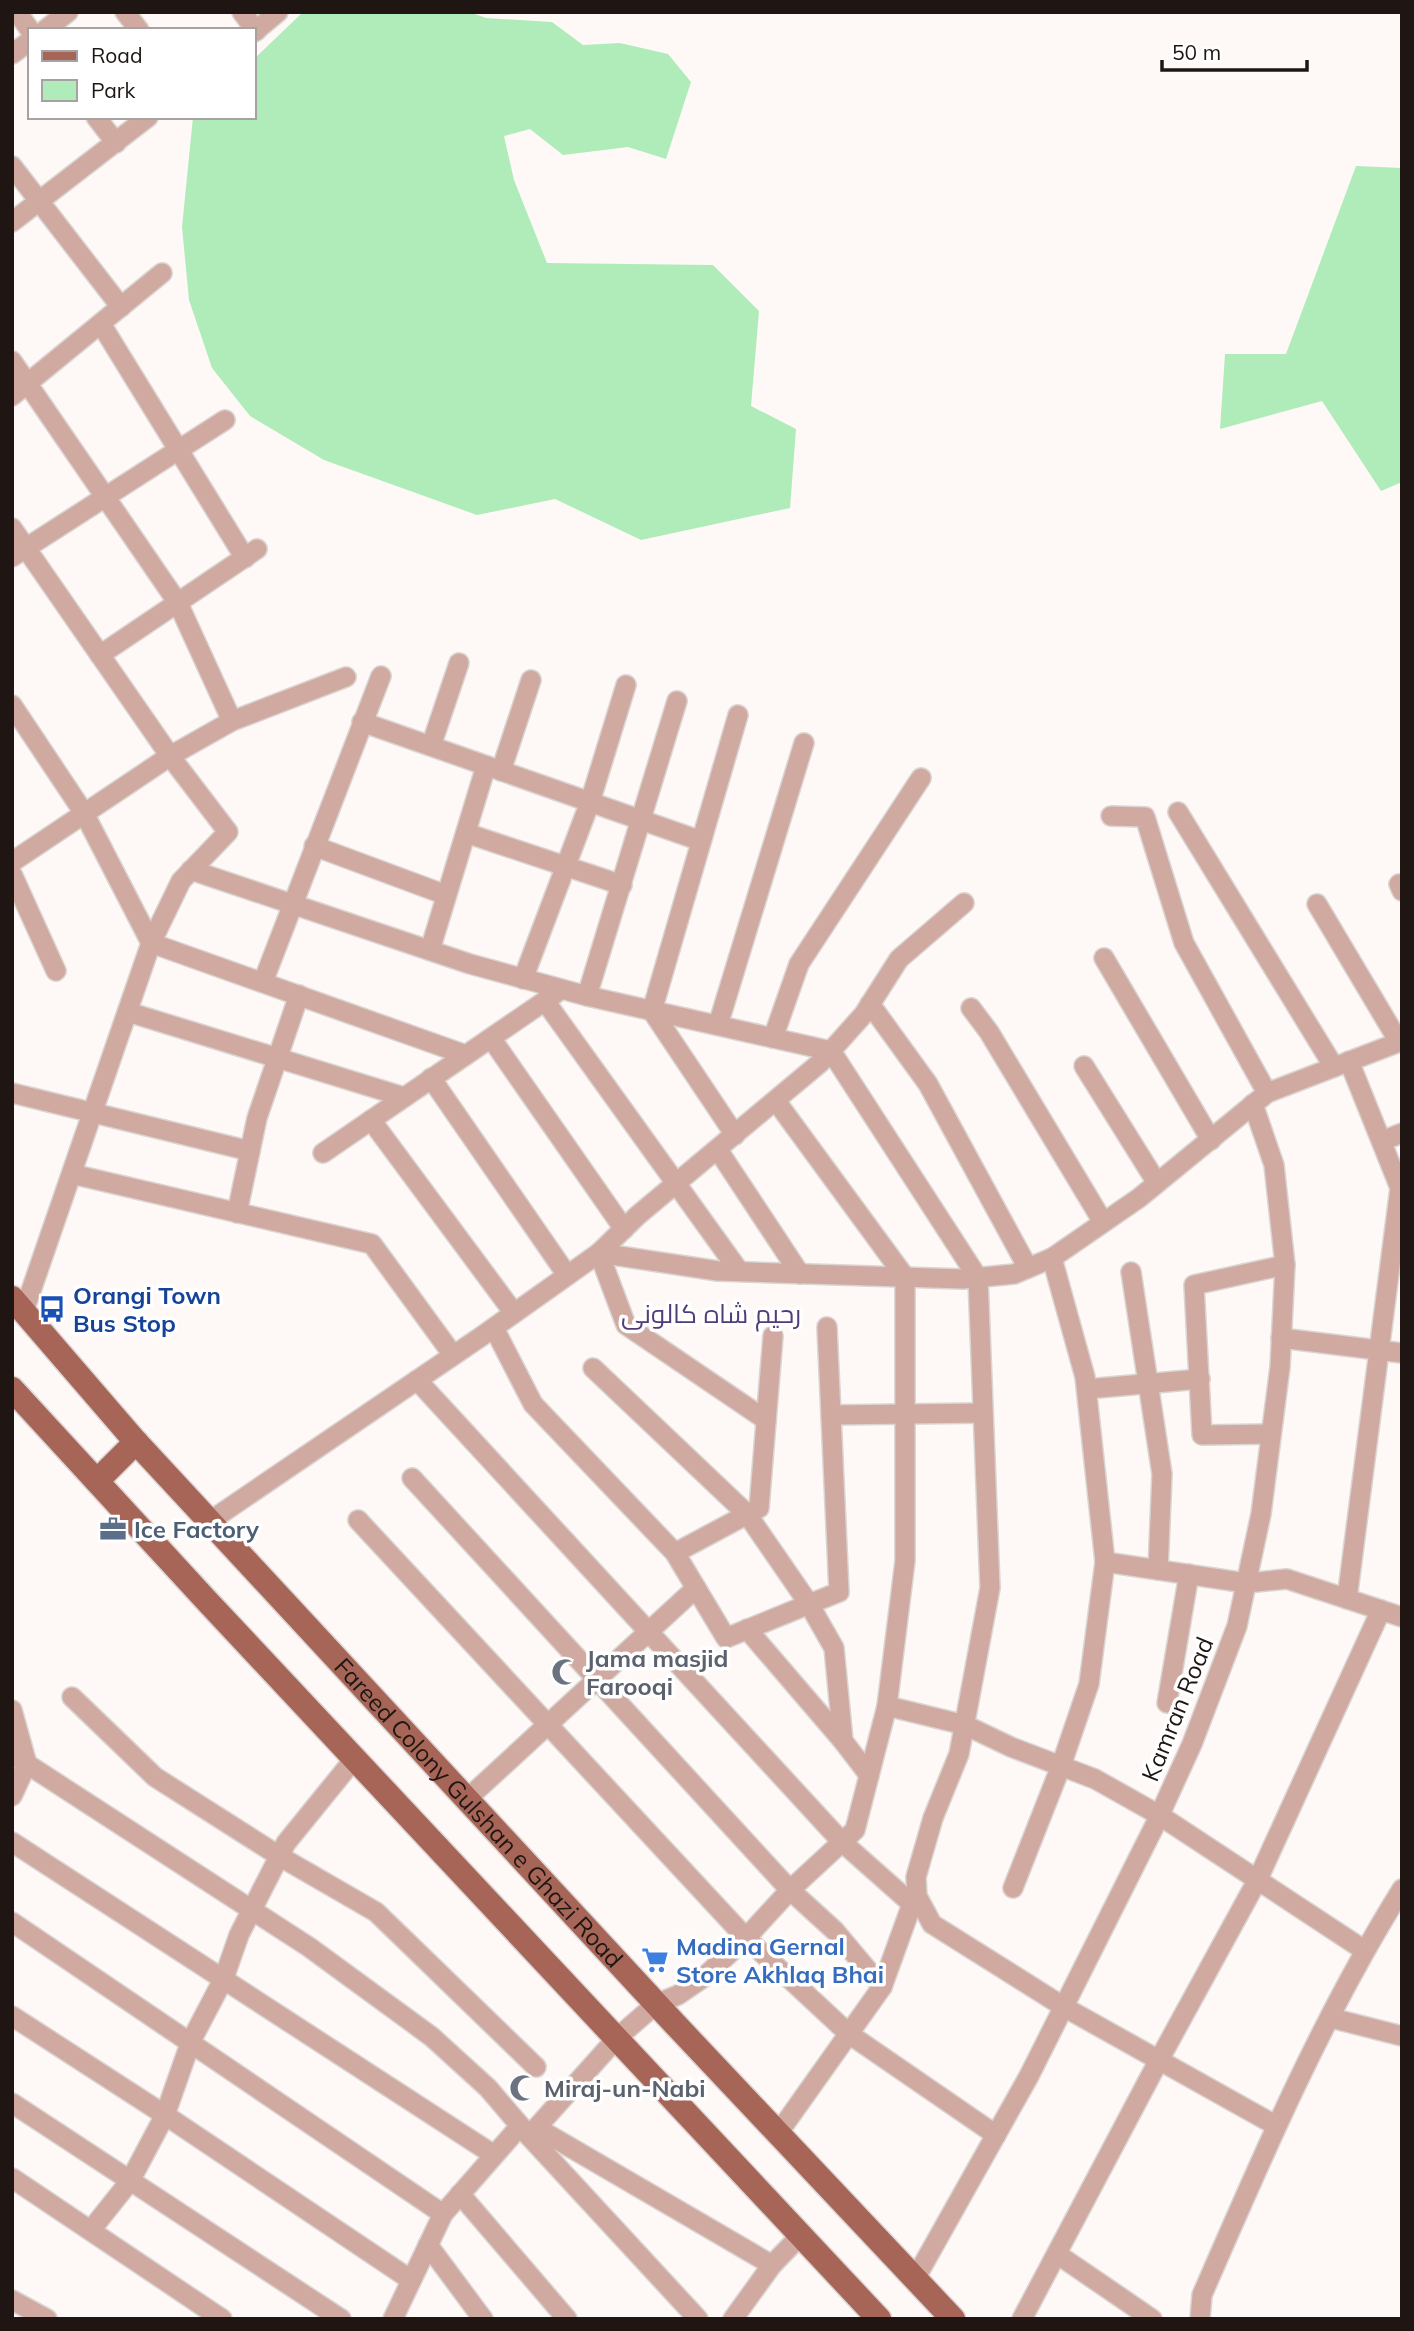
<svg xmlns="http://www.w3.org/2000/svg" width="1414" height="2331" font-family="Mulish,Cairo,sans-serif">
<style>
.green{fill:#b0ecb9}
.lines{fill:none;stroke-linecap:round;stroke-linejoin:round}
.minor-casing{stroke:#dad5d3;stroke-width:22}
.major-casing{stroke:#dad5d3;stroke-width:27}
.minor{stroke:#d0aaa1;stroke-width:19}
.major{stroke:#a66557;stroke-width:24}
.labels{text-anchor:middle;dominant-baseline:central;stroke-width:7;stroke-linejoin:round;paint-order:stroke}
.transit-label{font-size:24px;font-weight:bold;fill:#164399;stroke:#fff;text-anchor:start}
.service-label{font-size:24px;font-weight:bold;fill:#4e5e75;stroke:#fff;text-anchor:start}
.worship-label{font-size:24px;font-weight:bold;fill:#5b616d;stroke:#fff;text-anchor:start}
.street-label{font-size:24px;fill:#1f1613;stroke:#fff}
.shop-label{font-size:24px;font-weight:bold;fill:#366cbe;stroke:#fff;text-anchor:start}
.neighbourhood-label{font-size:26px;fill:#4f3c79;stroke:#fff}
</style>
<rect width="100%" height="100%" fill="#fef9f7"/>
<g class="green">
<path d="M 303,12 L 469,12 L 486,18 L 552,22 L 583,45 L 620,43 L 668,54 L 691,82 L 666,159 L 628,147 L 563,155 L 530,129 L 504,136 L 514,180 L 547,263 L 713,265 L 759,311 L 751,406 L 796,429 L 790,508 L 641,540 L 555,499 L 477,515 L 324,460 L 250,416 L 212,368 L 189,300 L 182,227 L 193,117 L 254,117 L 254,59 Z"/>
<path d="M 1356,166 L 1402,168 L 1402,482 L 1381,491 L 1322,401 L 1220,429 L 1225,354 L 1286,354 Z"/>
</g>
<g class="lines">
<defs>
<g id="minor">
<path d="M 17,12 L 30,30"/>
<path d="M 125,12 L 139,30"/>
<path d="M 242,12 L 256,31"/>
<path d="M 45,30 L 68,12"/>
<path d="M 254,32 L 278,12"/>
<path d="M 12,54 L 30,41"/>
<path d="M 96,117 L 116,143"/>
<path d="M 12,166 L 121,307"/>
<path d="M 12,222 L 148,117"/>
<path d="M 101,324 L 245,558"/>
<path d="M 12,361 L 178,603 L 232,721"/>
<path d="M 12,396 L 162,273"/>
<path d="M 12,528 L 170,756 L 228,832 L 181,881 L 151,943 L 24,1311"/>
<path d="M 12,557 L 225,420"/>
<path d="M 100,655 L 257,549"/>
<path d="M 12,705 L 84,813 L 151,943 L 466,1055"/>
<path d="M 362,722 L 701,841"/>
<path d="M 431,746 L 459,663"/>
<path d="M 501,771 L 531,680"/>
<path d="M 1178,812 L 1334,1067"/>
<path d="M 1111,816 L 1145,817 L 1184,943 L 1267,1093"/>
<path d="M 466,833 L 622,885"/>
<path d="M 314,846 L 446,895"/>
<path d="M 12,862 L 170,756 L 232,721 L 346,677"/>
<path d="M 191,870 L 470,964 L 587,996 L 831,1051 L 978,1278 L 990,1588 L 959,1754 L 933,1818 L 916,1877 L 917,1896 L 932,1924 L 1064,2007 L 1275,2125"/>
<path d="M 12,874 L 56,971"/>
<path d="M 1399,884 L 1402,891"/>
<path d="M 1317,904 L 1399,1042"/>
<path d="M 430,950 L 486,766"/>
<path d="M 1104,958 L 1211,1140"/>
<path d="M 523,979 L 590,802 L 626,685"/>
<path d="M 263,982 L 381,676"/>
<path d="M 587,996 L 677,701"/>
<path d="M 545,1001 L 739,1271"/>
<path d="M 870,1004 L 928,1084 L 1028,1268"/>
<path d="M 971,1008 L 989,1032 L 1103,1222"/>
<path d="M 128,1012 L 404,1097"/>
<path d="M 718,1025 L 804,743"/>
<path d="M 491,1038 L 624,1229"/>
<path d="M 773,1038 L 799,964 L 921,778"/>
<path d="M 1084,1066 L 1157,1183"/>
<path d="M 431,1078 L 567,1275"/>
<path d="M 12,1093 L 250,1151"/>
<path d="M 371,1120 L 514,1313"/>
<path d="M 735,1135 L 652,1011 L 738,715"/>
<path d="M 1382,1141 L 1402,1133"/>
<path d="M 718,1150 L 800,1274"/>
<path d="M 323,1153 L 555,994"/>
<path d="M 72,1174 L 372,1244 L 453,1355"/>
<path d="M 237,1213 L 257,1118 L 299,995"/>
<path d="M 599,1253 L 718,1271 L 963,1279 L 1014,1274 L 1052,1258 L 1139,1198 L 1267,1093 L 1402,1041"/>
<path d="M 599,1253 L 626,1325 L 766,1420"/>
<path d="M 1131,1272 L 1162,1474 L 1158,1570"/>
<path d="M 494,1328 L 533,1404 L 675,1553 L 726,1638 L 839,1592 L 827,1327"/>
<path d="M 1281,1338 L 1402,1353"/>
<path d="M 593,1368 L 747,1514 L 809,1604 L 834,1648 L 843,1741 L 869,1775"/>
<path d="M 417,1380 L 842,1842 L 912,1904 L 920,1905"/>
<path d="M 1087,1389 L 1200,1379"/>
<path d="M 831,1415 L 983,1413"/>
<path d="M 1271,1434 L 1202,1435 L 1194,1285 L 1285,1265"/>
<path d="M 412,1478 L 790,1890 L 835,1931 L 882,1987"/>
<path d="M 358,1520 L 746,1938 L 849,2034 L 996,2135"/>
<path d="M 210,1521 L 482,1336 L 599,1253 L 637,1216 L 821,1062 L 864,1014 L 899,959 L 964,903"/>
<path d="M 675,1553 L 759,1508 L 773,1336"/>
<path d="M 1105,1562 L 1246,1583 L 1287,1579 L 1402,1617"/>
<path d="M 1347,1599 L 1400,1188 L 1349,1061"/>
<path d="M 747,1629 L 843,1741"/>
<path d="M 72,1697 L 155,1777 L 279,1856 L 376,1912 L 536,2067"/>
<path d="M 1167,1703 L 1189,1574"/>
<path d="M 887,1706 L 965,1725 L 1011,1747 L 1095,1779 L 1159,1815 L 1364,1950"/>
<path d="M 12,1710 L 27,1764 L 309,1947 L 432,2037 L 488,2088 L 529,2136 L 698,2319"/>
<path d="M 12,1796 L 27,1764 L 16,1757"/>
<path d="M 467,1799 L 696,1588"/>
<path d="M 12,1842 L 494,2155"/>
<path d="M 1013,1888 L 1061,1766 L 1089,1684 L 1105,1562 L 1085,1377 L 1052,1258"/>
<path d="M 12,1922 L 443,2214"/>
<path d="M 12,2016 L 165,2115 L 411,2280"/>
<path d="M 1331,2018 L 1402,2036"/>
<path d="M 12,2103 L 341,2319"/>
<path d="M 537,2128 L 772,2265"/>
<path d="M 779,2132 L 882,1987 L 912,1904"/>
<path d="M 529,2136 L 617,2038 L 656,2004 L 678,1995 L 703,1978 L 746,1938 L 790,1890 L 855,1830 L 887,1706 L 905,1561 L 905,1277 L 776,1101"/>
<path d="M 12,2178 L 222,2319"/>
<path d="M 460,2194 L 567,2319"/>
<path d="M 91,2230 L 130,2181 L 165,2115 L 191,2041 L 224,1978 L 239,1935 L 286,1843 L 355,1758"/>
<path d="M 428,2245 L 483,2319"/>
<path d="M 1057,2254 L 1152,2319"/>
<path d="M 915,2279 L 1029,2076 L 1155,1825 L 1192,1744 L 1237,1626 L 1261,1514 L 1280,1367 L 1285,1265 L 1274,1165 L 1253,1104"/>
<path d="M 12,2300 L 47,2319"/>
<path d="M 393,2319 L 443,2214 L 520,2126"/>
<path d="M 733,2319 L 772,2265 L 801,2235"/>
<path d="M 1022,2319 L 1159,2060 L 1258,1879 L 1381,1610"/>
<path d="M 1200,2319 L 1202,2295 C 1262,2157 1322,2017 1402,1889"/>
</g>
<g id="major">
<path id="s1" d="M 12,1298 L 136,1442 L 674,2023 L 953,2319"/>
<path d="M 12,1389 L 206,1600 L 879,2319"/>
<path d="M 97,1481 L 136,1442"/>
</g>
</defs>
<use href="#minor" class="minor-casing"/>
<use href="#major" class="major-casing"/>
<use href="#minor" class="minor"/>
<use href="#major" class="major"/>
</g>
<defs>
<symbol id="bus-bare" viewBox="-9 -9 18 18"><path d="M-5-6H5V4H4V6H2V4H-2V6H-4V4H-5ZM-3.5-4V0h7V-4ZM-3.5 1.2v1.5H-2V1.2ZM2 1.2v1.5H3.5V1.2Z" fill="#1a4fb4" stroke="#fff" stroke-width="2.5" paint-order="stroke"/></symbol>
<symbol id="office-bare" viewBox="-9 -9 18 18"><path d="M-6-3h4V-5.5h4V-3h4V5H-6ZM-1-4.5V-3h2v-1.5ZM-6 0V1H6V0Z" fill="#5c6f8a" stroke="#fff" stroke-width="2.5" paint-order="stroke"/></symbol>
<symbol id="mosque-bare" viewBox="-9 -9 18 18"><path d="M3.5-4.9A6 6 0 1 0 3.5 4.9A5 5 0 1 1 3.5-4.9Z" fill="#6b7280" stroke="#fff" stroke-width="2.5" paint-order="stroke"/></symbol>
<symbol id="supermarket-bare" viewBox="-9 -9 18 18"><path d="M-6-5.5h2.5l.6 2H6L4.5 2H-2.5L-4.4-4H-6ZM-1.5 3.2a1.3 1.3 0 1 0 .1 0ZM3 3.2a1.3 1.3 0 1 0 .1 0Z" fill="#3f7fe0" stroke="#fff" stroke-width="2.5" paint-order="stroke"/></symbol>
</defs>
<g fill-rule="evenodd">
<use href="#bus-bare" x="33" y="1290" width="38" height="38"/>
<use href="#office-bare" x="94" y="1510" width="38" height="38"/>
<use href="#mosque-bare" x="546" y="1653" width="38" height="38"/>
<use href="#supermarket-bare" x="636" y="1941" width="38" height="38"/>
<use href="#mosque-bare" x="504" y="2069" width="38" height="38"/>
</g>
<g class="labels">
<g class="transit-label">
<text x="73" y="1295">Orangi Town<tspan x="73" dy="28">Bus Stop</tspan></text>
</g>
<g class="service-label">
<text x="134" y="1529">Ice Factory</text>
</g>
<g class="worship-label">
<text x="586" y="1658">Jama masjid<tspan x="586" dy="28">Farooqi</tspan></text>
<text x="544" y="2088">Miraj-un-Nabi</text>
</g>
<g class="street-label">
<text transform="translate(1177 1709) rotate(-68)">Kamran Road</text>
<text stroke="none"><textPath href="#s1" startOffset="695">Fareed Colony Gulshan e Ghazi Road</textPath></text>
</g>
<g class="shop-label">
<text x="676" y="1946">Madina Gernal<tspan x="676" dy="28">Store Akhlaq Bhai</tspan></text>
</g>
<g class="neighbourhood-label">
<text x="711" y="1313">رحیم شاہ کالونی</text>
</g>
</g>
<rect width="1414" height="2331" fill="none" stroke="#1f1613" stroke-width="28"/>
<rect x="28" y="28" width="228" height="91" fill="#ffffff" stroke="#a5a2a1" stroke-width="2"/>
<rect x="42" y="51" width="35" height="10" fill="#a66557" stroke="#a5a2a1" stroke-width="2"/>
<text x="91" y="63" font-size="21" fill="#1f1613">Road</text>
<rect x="42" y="80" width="35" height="21" fill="#b0ecb9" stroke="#a5a2a1" stroke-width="2"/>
<text x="91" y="98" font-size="21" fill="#1f1613">Park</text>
<path d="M1162 60v10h145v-10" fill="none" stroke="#1f1613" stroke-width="3.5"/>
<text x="1172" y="60" font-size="21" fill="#1f1613" stroke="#ffffff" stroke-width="5" paint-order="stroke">50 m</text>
</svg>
